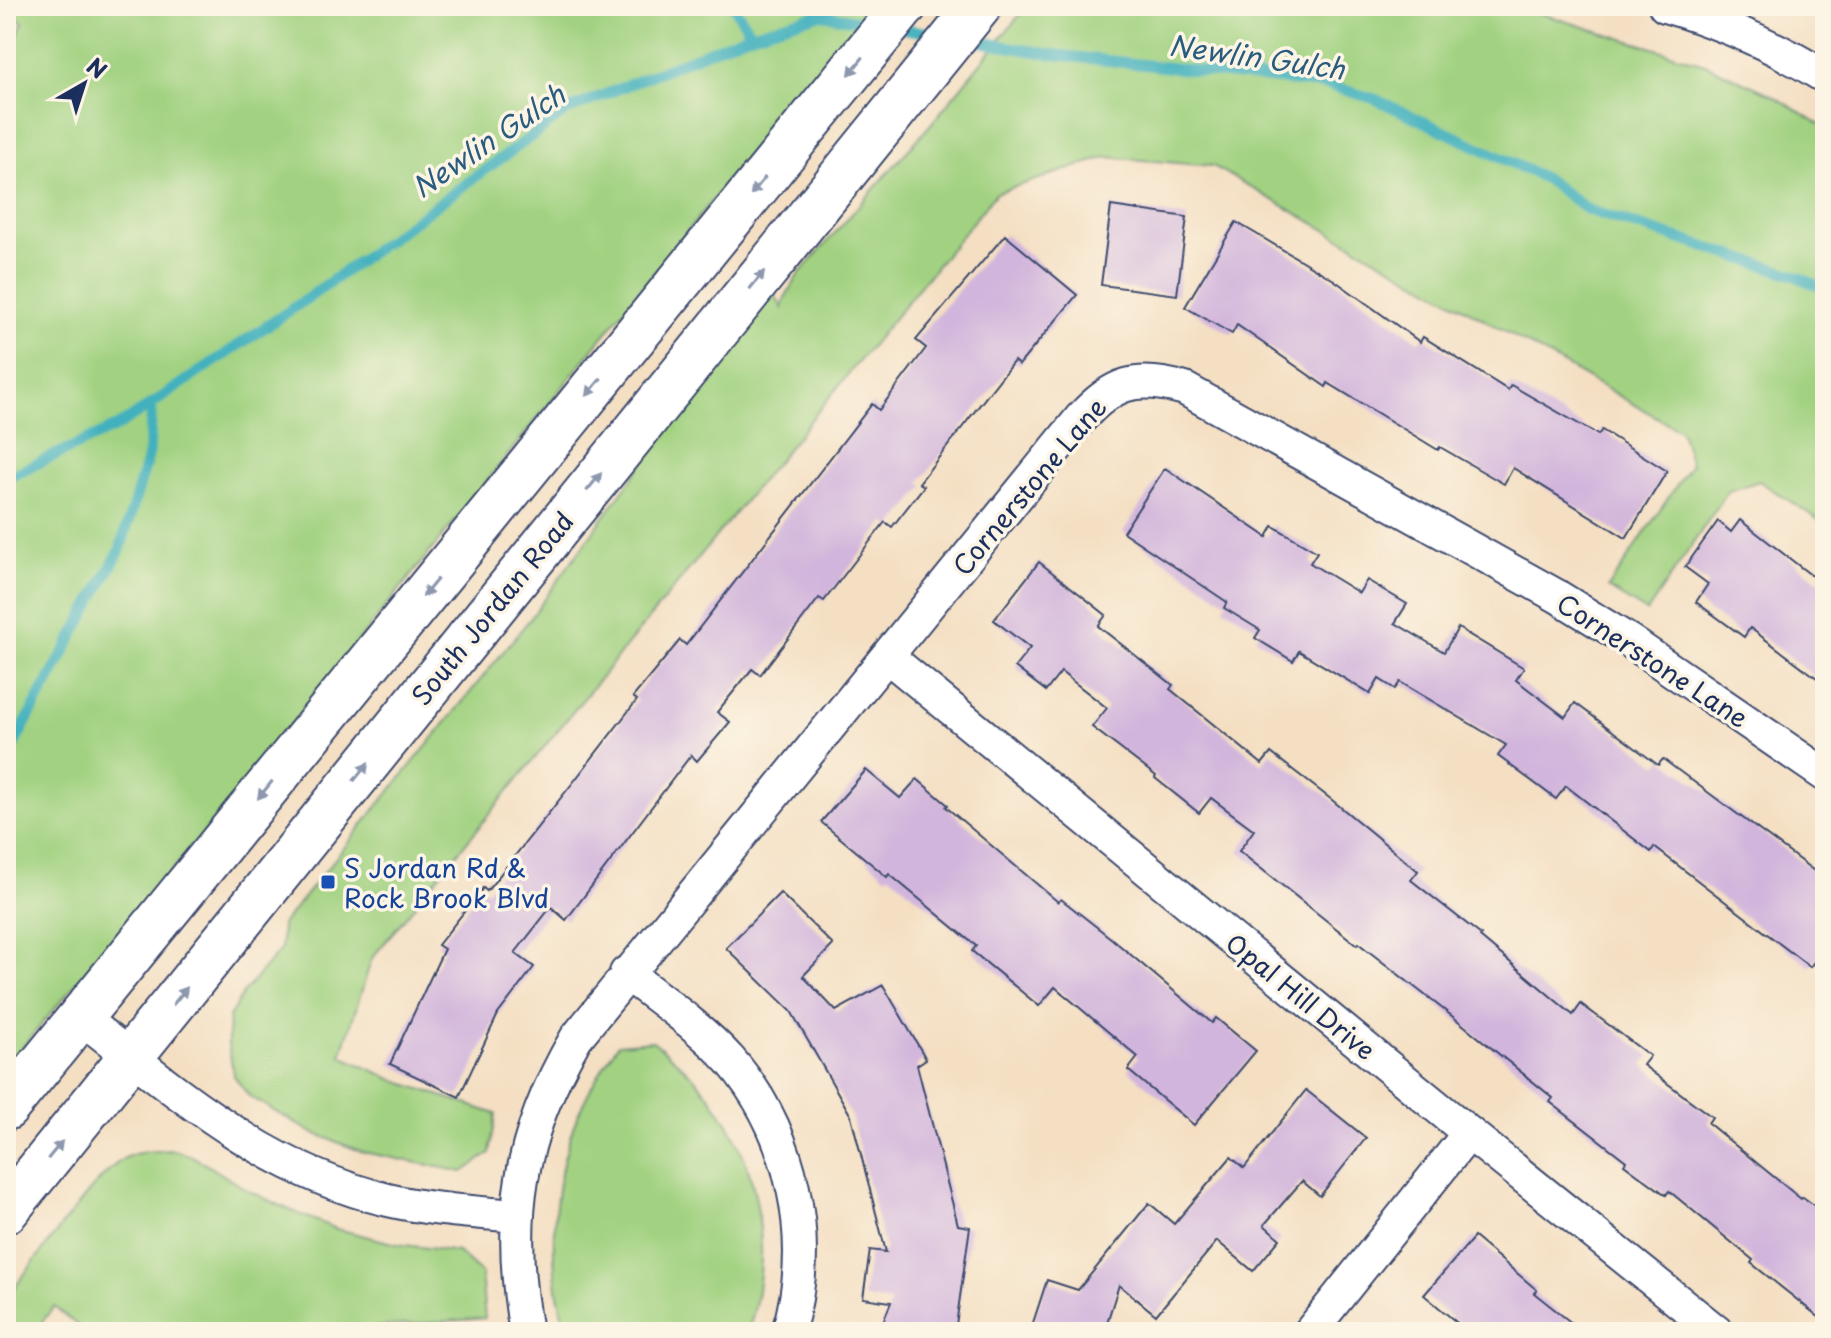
<svg xmlns="http://www.w3.org/2000/svg" width="1831" height="1338" font-family="'Playpen Sans',sans-serif">
<style>
.green{fill:#a2d281;stroke:#5e8070;stroke-width:2}
.lines{fill:none;stroke-linecap:round;stroke-linejoin:round}
.stream{stroke:#42b1bd;stroke-width:11}
.building{fill:#d2b5dc}
.minor-casing{stroke:#3c496d;stroke-width:36}
.primary-casing{stroke:#3c496d;stroke-width:48}
.minor{stroke:#fff;stroke-width:32}
.primary{stroke:#fff;stroke-width:44}
.oneway{fill:#8d97ae}
.transit-dot{fill:#1a4fb4;stroke:#fcf5e5;stroke-width:3}
.labels{text-anchor:middle;dominant-baseline:central;stroke-width:7;stroke-linejoin:round;paint-order:stroke}
.street-label{font-size:26px;fill:#1b2f5e;stroke:#fcf5e5}
.transit-label{font-size:26px;fill:#164399;stroke:#fcf5e5;text-anchor:start}
.water-label{font-size:28px;font-style:italic;fill:#295c7f;stroke:#fcf5e5}
</style>
<rect width="100%" height="100%" fill="#fcf5e5"/>
<filter id="ink" filterUnits="userSpaceOnUse"><feTurbulence type="fractalNoise" baseFrequency=".0125" numOctaves="2"/><feDisplacementMap in="SourceGraphic" scale="16" xChannelSelector="R" yChannelSelector="G"/><feConvolveMatrix kernelMatrix="1 2 1 2 8 2 1 2 1" color-interpolation-filters="sRGB"/></filter>
<filter id="wash" filterUnits="userSpaceOnUse"><feTurbulence type="fractalNoise" baseFrequency=".006" numOctaves="4" result="noise"/><feDisplacementMap in="SourceGraphic" scale="32" xChannelSelector="R" yChannelSelector="G"/><feGaussianBlur stdDeviation="1.8" result="paint"/><feColorMatrix in="noise" values="0 0 0 0 0 0 0 0 0 0 0 0 0 0 0 0 0 1.4 0 .05"/><feComposite in="paint" operator="in"/></filter>
<g filter="url(#wash)">
<rect width="100%" height="100%" fill="#f4dfc3"/>
<g class="green">
<path d="M 6,6 L 875,6 L 789,105 L 204,833 L 6,1066 L 6,64 L 23,22 L 6,14 Z"/>
<path d="M 1027,6 L 1516,6 L 1705,64 L 1772,95 L 1825,127 L 1825,524 L 1759,481 L 1728,491 L 1647,612 L 1608,588 L 1691,464 L 1681,431 L 1213,166 L 1106,157 L 996,193 L 372,958 L 341,1056 L 396,1081 L 496,1114 L 490,1153 L 463,1172 L 363,1152 L 311,1132 L 249,1096 L 234,1076 L 228,1044 L 229,1017 L 243,993 L 281,949 L 282,924 L 530,619 L 658,442 L 773,291 L 782,308 L 785,298 L 798,275 L 931,124 Z"/>
<path d="M 653,1041 C 673,1058 694,1075 710,1097 C 761,1164 774,1253 748,1332 L 567,1332 C 547,1270 551,1198 570,1137 C 580,1104 599,1073 618,1044 Z"/>
<path d="M 174,1150 L 192,1156 L 251,1192 L 292,1211 L 337,1229 L 397,1244 L 458,1252 L 481,1273 L 485,1318 L 316,1332 L 86,1332 L 54,1307 L 34,1332 L 6,1332 L 6,1292 L 12,1291 C 32,1265 100,1170 125,1158 C 140,1150 158,1151 174,1150 Z"/>
</g>
<g class="lines">
<g class="stream">
<path d="M 733,6 L 752,34"/>
<path d="M 900,28 L 942,35"/>
<path d="M 967,39 L 1049,54 L 1327,85 L 1375,99 L 1546,179 L 1588,210 L 1791,274 L 1825,289"/>
<path d="M 6,478 L 118,426 L 152,404 L 308,298 L 568,110 L 745,36 L 820,14 L 875,24"/>
<path d="M 6,759 L 120,550 L 149,453 L 152,404"/>
</g>
</g>
<g id="blocks">
<g class="building">
<path d="M 1111,206 L 1187,217 L 1177,295 L 1101,285 Z"/>
<path d="M 1236,222 L 1334,280 L 1420,342 L 1423,337 L 1508,390 L 1511,385 L 1598,435 L 1602,430 L 1667,471 L 1626,538 L 1513,468 L 1504,484 L 1440,447 L 1438,450 L 1328,383 L 1326,387 L 1237,325 L 1232,334 L 1185,307 Z"/>
<path d="M 1005,235 L 1077,295 L 1019,365 L 1014,361 L 919,483 L 924,486 L 892,527 L 885,522 L 824,601 L 819,598 L 760,675 L 752,669 L 717,712 L 730,722 L 697,761 L 691,755 L 566,920 L 551,907 L 515,953 L 534,967 L 498,1014 L 459,1097 L 390,1064 L 444,949 L 438,945 L 483,888 L 487,891 L 575,780 L 637,700 L 633,697 L 680,640 L 686,645 L 872,404 L 879,410 L 926,348 L 916,340 Z"/>
<path d="M 1165,468 L 1267,537 L 1273,526 L 1317,552 L 1310,563 L 1359,593 L 1367,580 L 1407,604 L 1395,623 L 1444,652 L 1458,628 L 1524,668 L 1516,680 L 1565,717 L 1575,703 L 1658,765 L 1663,759 L 1825,879 L 1825,947 L 1810,967 L 1654,847 L 1651,852 L 1566,786 L 1556,799 L 1498,756 L 1506,745 L 1400,682 L 1395,689 L 1379,679 L 1370,694 L 1299,651 L 1293,661 L 1255,638 L 1260,630 L 1224,608 L 1227,602 L 1123,532 Z"/>
<path d="M 1740,520 L 1825,586 L 1825,684 L 1750,628 L 1744,637 L 1696,602 L 1708,584 L 1685,567 L 1718,521 L 1731,532 Z"/>
<path d="M 1039,562 L 1106,615 L 1098,626 L 1173,685 L 1170,689 L 1262,764 L 1271,753 L 1332,800 L 1418,871 L 1411,880 L 1481,935 L 1480,937 L 1573,1015 L 1581,1004 L 1650,1056 L 1643,1065 L 1712,1117 L 1708,1123 L 1801,1199 L 1803,1197 L 1825,1214 L 1825,1322 L 1751,1263 L 1753,1260 L 1669,1191 L 1666,1195 L 1624,1164 L 1626,1161 L 1550,1102 L 1553,1098 L 1457,1020 L 1358,943 L 1357,945 L 1239,851 L 1254,830 L 1211,798 L 1199,813 L 1155,778 L 1156,776 L 1092,727 L 1107,708 L 1061,672 L 1046,691 L 1015,667 L 1030,648 L 994,620 Z"/>
<path d="M 866,770 L 900,798 L 917,779 L 948,805 L 946,807 L 1058,902 L 1061,899 L 1112,939 L 1212,1023 L 1216,1018 L 1256,1051 L 1194,1125 L 1128,1070 L 1138,1057 L 1055,987 L 1039,1006 L 972,951 L 976,946 L 889,874 L 887,877 L 821,822 Z"/>
<path d="M 780,893 L 833,945 L 803,976 L 836,1011 L 883,985 L 926,1059 L 917,1065 L 958,1225 L 970,1227 L 955,1332 L 879,1332 L 891,1302 L 863,1298 L 870,1250 L 886,1252 L 851,1116 L 791,1011 L 726,948 Z"/>
<path d="M 1306,1090 L 1366,1138 L 1320,1196 L 1302,1181 L 1264,1225 L 1280,1239 L 1253,1271 L 1217,1241 L 1156,1315 L 1119,1285 L 1104,1332 L 1030,1332 L 1047,1280 L 1078,1290 L 1149,1203 L 1174,1224 L 1231,1157 L 1244,1168 Z"/>
<path d="M 1474,1237 L 1537,1290 L 1534,1293 L 1583,1332 L 1468,1332 L 1424,1295 Z"/>
</g>
</g>
</g>
<g filter="url(#ink)">
<use href="#blocks" fill-opacity="0" stroke="#3c496d" stroke-width="2"/>
<g class="lines">
<defs>
<g id="minor">
<path d="M 1665,6 C 1722,23 1774,45 1825,77"/>
<path d="M 888,657 L 1469,1133 L 1717,1332"/>
<path d="M 626,973 C 662,1001 700,1027 730,1060 C 793,1132 816,1241 788,1332"/>
<path d="M 80,1017 C 177,1092 266,1171 388,1200 C 430,1210 474,1212 516,1216"/>
<path d="M 526,1332 C 506,1220 518,1137 576,1038 L 1080,419 C 1113,382 1137,375 1185,389 L 1557,596 L 1628,640 L 1825,775"/>
<path d="M 1310,1332 L 1469,1133"/>
</g>
<g id="primary">
<path d="M 6,1108 L 904,6"/>
<path d="M 6,1211 L 979,6"/>
</g>
</defs>
<use href="#minor" class="minor-casing"/>
<use href="#primary" class="primary-casing"/>
<use href="#minor" class="minor"/>
<use href="#primary" class="primary"/>
</g>
<defs><path id="oneway-solid" d="M-6-.8H1V-3.2L6.5 0L1 3.2V.8H-6Z" transform="scale(2)"/></defs>
<g class="oneway">
<use href="#oneway-solid" transform="translate(856 66) rotate(129)"/>
<use href="#oneway-solid" transform="translate(758 186) rotate(129)"/>
<use href="#oneway-solid" transform="translate(757 280) rotate(-51)"/>
<use href="#oneway-solid" transform="translate(594 387) rotate(129)"/>
<use href="#oneway-solid" transform="translate(594 482) rotate(-51)"/>
<use href="#oneway-solid" transform="translate(430 588) rotate(129)"/>
<use href="#oneway-solid" transform="translate(361 772) rotate(-51)"/>
<use href="#oneway-solid" transform="translate(265 790) rotate(129)"/>
<use href="#oneway-solid" transform="translate(180 996) rotate(-51)"/>
<use href="#oneway-solid" transform="translate(55 1150) rotate(-51)"/>
</g>
</g>
<rect class="transit-dot" x="320" y="874" width="16" height="16" rx="4"/>
<g class="labels">
<g class="street-label">
<text transform="translate(1029 486) rotate(-50)">Cornerstone Lane</text>
<text transform="translate(492 608) rotate(-51)">South Jordan Road</text>
<text transform="translate(1653 660) rotate(33)">Cornerstone Lane</text>
<text transform="translate(1301 996) rotate(39)">Opal Hill Drive</text>
</g>
<g class="transit-label">
<text x="344" y="867">S Jordan Rd &amp;<tspan x="344" dy="30">Rock Brook Blvd</tspan></text>
</g>
<g class="water-label">
<text transform="translate(1257 56) rotate(8)">Newlin Gulch</text>
<text transform="translate(488 140) rotate(-34)">Newlin Gulch</text>
</g>
</g>
<rect width="1831" height="1338" fill="none" stroke="#fcf5e5" stroke-width="32"/>
<g transform="translate(84 84) rotate(39)" stroke="#fcf5e5" stroke-width="6" paint-order="stroke">
<path d="M0-6L14 30L0 20L-14 30Z" fill="#1b2f5e"/>
<text y="-12" font-size="22" font-weight="bold" text-anchor="middle" fill="#1b2f5e">N</text>
</g>
</svg>
